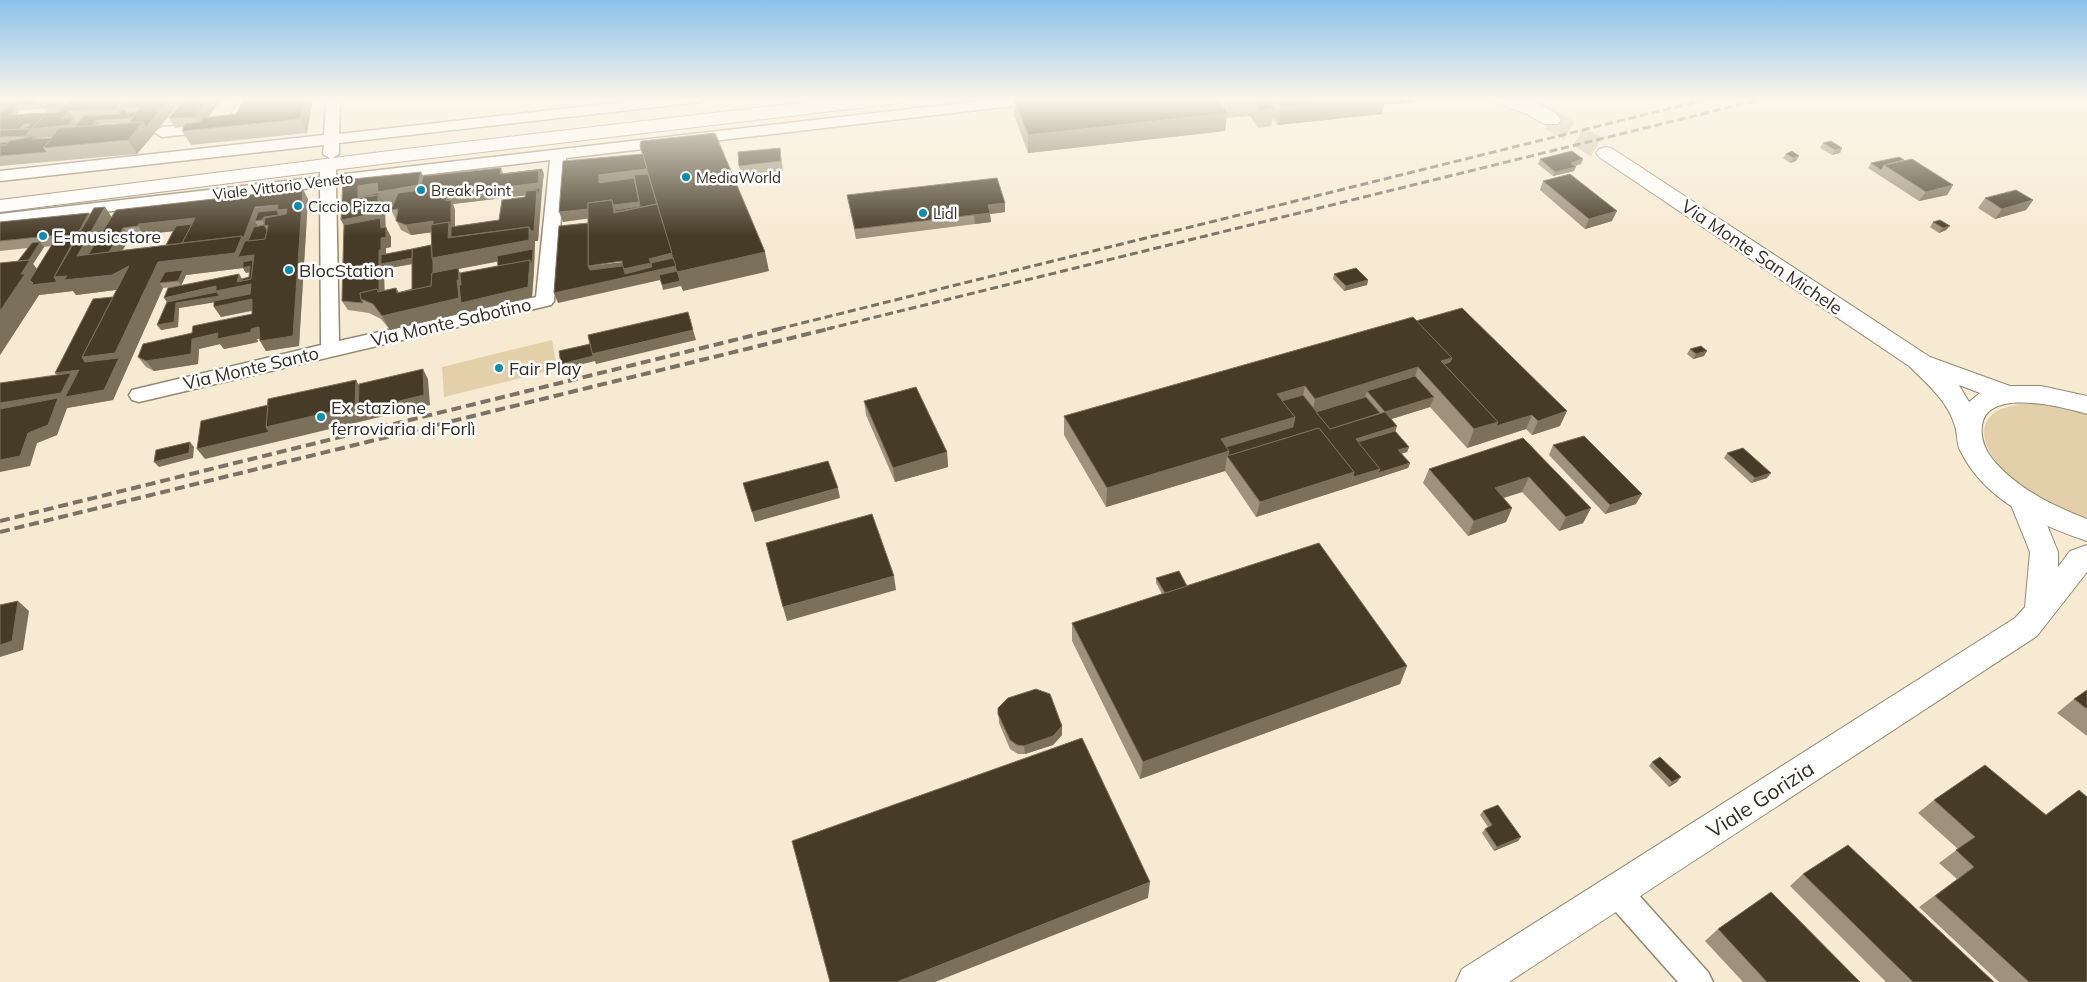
<svg xmlns="http://www.w3.org/2000/svg" width="2087" height="982" font-family="Mulish,sans-serif">
<style>
.green{fill:#e3d0ab}
.lines{fill:none;stroke-linecap:round;stroke-linejoin:round}
.primary-tunnel{stroke:#d0c4af;stroke-width:21;stroke-dasharray:21 11;stroke-linecap:butt}
.minor-casing{stroke:#938871;stroke-width:3}
.tertiary-casing{stroke:#938871;stroke-width:2}
.secondary-casing{stroke:#938871;stroke-width:2}
.primary-casing{stroke:#938871;stroke-width:2}
.minor{fill:#fff;fill-rule:evenodd}
.tertiary{fill:#fff;fill-rule:evenodd}
.secondary{fill:#fff;fill-rule:evenodd}
.primary{fill:#fff;fill-rule:evenodd}
.rail-far1{stroke:#7a7264;stroke-width:3;stroke-dasharray:8 4;stroke-linecap:butt}
.rail{stroke:#7a7264;stroke-width:4;stroke-dasharray:10 5;stroke-linecap:butt}
.wall{fill:#9e927c;fill-rule:evenodd}
.shaded-wall{fill:#7b705a;fill-rule:evenodd}
.building{fill:#463b27;stroke:#7b705a}
.poi-dot{fill:#0e8cad;stroke:#fff;stroke-width:2}
.labels{text-anchor:middle;dominant-baseline:central;stroke-width:5;stroke-linejoin:round;paint-order:stroke}
.far-poi-label{font-size:15px;fill:#332e25;stroke:#fff;text-anchor:start}
.far-street-label{font-size:15px;fill:#332e25;stroke:#fff}
.poi-label{font-size:18px;fill:#332e25;stroke:#fff;text-anchor:start}
.street-label{font-size:18px;fill:#332e25;stroke:#fff}
.near-street-label{font-size:21px;fill:#332e25;stroke:#fff}
</style>
<rect width="100%" height="100%" fill="#f7ead2"/>
<g class="green">
<path d="M 552,340 L 557,369 L 444,397 L 442,367 Z"/>
<path d="M 2019,404 L 2047,404 L 2087,413 L 2087,520 C 2067,512 2047,504 2028,492 C 2006,478 1959,429 2001,409 C 2006,407 2013,406 2019,404 Z"/>
</g>
<g class="lines">
<path class="primary-tunnel" d="M 1551,120 L 1606,153"/>
<defs>
<g id="minor">
<path d="M 242,98 L 257,98 L 236,129 L 162,137 L 154,132 L 162,127 L 226,122 Z"/>
<path d="M 326,98 L 340,98 L 339,134 L 658,98 L 707,98 L 700,102 L 339,143 L 339,154 L 331,159 L 323,154 L 324,145 L 0,181 L 0,171 L 324,135 Z"/>
<path d="M 1006,98 L 1053,98 L 1046,102 L 566,158 L 554,301 L 551,305 L 139,402 L 132,400 L 129,395 L 132,390 L 321,345 L 320,187 L 0,224 L 0,214 L 320,177 L 320,168 L 328,163 L 336,168 L 336,175 ZM 550,160 L 536,297 L 339,341 L 336,185 Z"/>
<path d="M 1617,878 L 1627,882 L 1708,972 L 1713,982 L 1678,982 L 1607,902 L 1603,892 L 1607,882 Z"/>
</g>
<path id="tertiary" d="M 2023,490 L 2033,493 L 2037,500 L 2058,552 L 2058,567 L 2070,551 L 2087,545 L 2087,572 L 2037,636 L 1509,982 L 1456,982 L 1462,969 L 2015,618 L 2025,607 L 2030,552 L 2009,500 L 2013,493 Z"/>
<path id="secondary" d="M 842,98 L 902,98 L 900,102 L 893,104 L 397,162 L 0,212 L 0,200 L 397,150 Z"/>
<g id="primary">
<path d="M 1492,98 C 1514,98 1546,99 1561,120 L 1558,124 L 1544,124 L 1527,114 L 1494,102 Z"/>
<path d="M 1606,147 L 1613,149 L 1930,357 L 2010,386 L 2041,386 L 2087,396 L 2087,414 C 2063,407 1986,387 1982,426 C 1980,440 1986,451 1994,461 C 2018,489 2053,506 2087,519 L 2087,541 C 2038,525 1985,500 1961,452 C 1956,444 1958,435 1955,426 C 1948,401 1927,384 1909,366 L 1599,157 L 1596,153 L 1599,149 ZM 1959,385 L 1980,393 L 1969,402 Z"/>
</g>
</defs>
<use href="#minor" class="minor-casing"/>
<use href="#tertiary" class="tertiary-casing"/>
<use href="#secondary" class="secondary-casing"/>
<use href="#primary" class="primary-casing"/>
<use href="#minor" class="minor"/>
<use href="#tertiary" class="tertiary"/>
<use href="#secondary" class="secondary"/>
<use href="#primary" class="primary"/>
<g class="rail-far1">
<path d="M 778,329 L 1712,98"/>
<path d="M 827,329 L 1767,98"/>
</g>
<g class="rail">
<path d="M 0,521 L 783,328"/>
<path d="M 0,532 L 832,328"/>
</g>
</g>
<g class="wall">
<path d="M 0,98 L 25,98 L 22,101 L 27,101 L 29,98 L 184,98 L 137,154 L 0,166 ZM 44,109 L 47,113 L 16,114 L 20,110 ZM 129,123 L 99,125 L 100,124 ZM 52,137 L 52,138 L 38,139 L 38,138 Z"/>
<path d="M 185,98 L 222,98 L 208,117 L 236,114 L 313,98 L 307,133 L 191,145 L 182,131 L 184,127 L 175,128 L 169,118 Z"/>
<path d="M 1014,98 L 1419,98 L 1413,99 L 1412,102 L 1398,104 L 1384,104 L 1382,114 L 1278,125 L 1273,118 L 1271,126 L 1258,128 L 1250,116 L 1226,118 L 1225,131 L 1028,153 L 1014,115 Z"/>
<path d="M 1823,143 L 1842,148 L 1840,153 L 1832,155 L 1820,148 Z"/>
<path d="M 780,148 L 783,171 L 741,175 L 739,166 Z"/>
<path d="M 1786,154 L 1796,161 L 1790,163 L 1783,158 Z"/>
<path d="M 1540,159 L 1581,164 L 1575,166 L 1574,171 L 1553,176 L 1538,164 Z"/>
<path d="M 1904,160 L 1953,185 L 1947,195 L 1919,201 L 1868,168 L 1871,163 Z"/>
<path d="M 501,168 L 503,173 L 544,174 L 541,193 L 538,241 L 535,241 L 534,270 L 532,297 L 390,330 L 381,319 L 369,313 L 348,310 L 342,301 L 344,225 L 341,220 L 421,172 L 423,176 ZM 526,195 L 525,197 L 499,220 L 455,226 L 455,210 L 453,204 ZM 393,205 L 391,210 L 401,230 L 411,235 L 431,232 L 431,245 L 386,254 L 386,248 L 391,247 L 391,237 L 385,227 L 385,206 ZM 498,261 L 498,266 L 460,273 L 458,269 ZM 412,264 L 412,289 L 399,292 L 396,288 L 384,290 L 384,269 Z"/>
<path d="M 1543,181 L 1612,221 L 1585,229 L 1540,190 Z"/>
<path d="M 847,195 L 1005,203 L 1005,212 L 990,214 L 991,222 L 856,239 Z"/>
<path d="M 1985,198 L 2033,200 L 2026,210 L 1995,219 L 1978,208 Z"/>
<path d="M 308,199 L 299,346 L 266,351 L 260,339 L 257,339 L 258,342 L 224,349 L 220,344 L 199,349 L 198,364 L 154,371 L 146,367 L 138,357 L 192,333 L 252,314 L 252,311 L 221,317 L 214,307 L 214,302 L 179,308 L 178,327 L 161,330 L 175,287 L 163,288 L 113,400 L 67,408 L 57,435 L 37,443 L 30,466 L 57,375 L 113,297 L 116,290 L 76,295 L 73,291 L 39,295 L 0,355 L 0,263 L 18,261 L 28,248 L 0,251 L 0,222 L 90,215 L 111,217 ZM 173,231 L 166,245 L 123,250 L 130,237 L 145,236 L 146,234 ZM 51,246 L 37,269 L 33,264 L 44,247 ZM 243,268 L 246,273 L 250,272 L 249,277 L 242,279 L 239,274 L 181,286 L 186,275 Z"/>
<path d="M 1933,222 L 1946,230 L 1939,233 L 1930,227 Z"/>
<path d="M 1334,274 L 1368,280 L 1367,285 L 1344,291 L 1333,279 Z"/>
<path d="M 1416,321 L 1560,426 L 1532,435 L 1526,429 L 1467,448 L 1430,407 L 1391,419 L 1395,431 L 1409,447 L 1407,452 L 1401,454 L 1410,463 L 1408,468 L 1256,517 L 1225,471 L 1106,507 L 1064,435 L 1064,416 Z"/>
<path d="M 1690,349 L 1704,356 L 1693,359 L 1687,354 Z"/>
<path d="M 864,401 L 947,452 L 948,467 L 895,482 L 866,415 Z"/>
<path d="M 1523,438 L 1591,508 L 1583,523 L 1559,531 L 1522,492 L 1503,498 L 1512,508 L 1506,522 L 1468,536 L 1423,483 L 1429,469 Z"/>
<path d="M 1553,445 L 1636,504 L 1605,514 L 1549,455 Z"/>
<path d="M 1727,453 L 1767,478 L 1751,483 L 1724,458 Z"/>
<path d="M 1156,578 L 1187,586 L 1407,666 L 1400,684 L 1140,779 L 1072,641 L 1072,623 L 1162,594 L 1156,583 Z"/>
<path d="M 2087,690 L 2087,736 L 2057,713 L 2074,699 Z"/>
<path d="M 998,708 L 1062,726 L 1062,735 L 1053,745 L 1025,754 L 1018,754 L 1010,749 L 999,723 Z"/>
<path d="M 1652,762 L 1677,782 L 1669,787 L 1649,766 Z"/>
<path d="M 2079,790 L 2087,982 L 1999,982 L 1919,907 L 1957,879 L 1939,863 L 1958,849 L 1918,813 L 1934,800 L 2045,815 Z"/>
<path d="M 1483,811 L 1521,837 L 1518,841 L 1494,851 L 1482,833 L 1485,829 L 1488,827 L 1480,815 Z"/>
<path d="M 1803,874 L 1994,982 L 1886,982 L 1790,886 Z"/>
<path d="M 1718,929 L 1860,982 L 1743,982 L 1705,941 Z"/>
</g>
<g class="shaded-wall">
<path d="M 8,98 L 25,98 L 17,105 L 20,110 L 12,119 L 0,123 L 0,106 Z"/>
<path d="M 124,98 L 137,98 L 127,106 L 122,106 L 126,113 L 122,118 L 116,109 Z"/>
<path d="M 170,98 L 184,98 L 137,154 L 128,140 L 143,122 Z"/>
<path d="M 209,98 L 222,98 L 201,127 L 195,117 Z"/>
<path d="M 304,98 L 313,98 L 307,133 L 300,119 Z"/>
<path d="M 612,98 L 631,98 L 613,100 Z"/>
<path d="M 1268,98 L 1274,98 L 1272,109 Z"/>
<path d="M 1362,98 L 1386,98 L 1382,114 L 1278,125 L 1281,107 Z"/>
<path d="M 1405,98 L 1413,98 L 1412,102 L 1398,104 L 1399,99 Z"/>
<path d="M 59,103 L 67,114 L 69,111 L 81,127 L 75,134 L 38,138 L 32,145 L 25,136 L 31,129 L 61,119 L 63,118 L 56,108 Z"/>
<path d="M 1227,113 L 1225,131 L 1028,153 L 1028,135 Z"/>
<path d="M 96,120 L 100,124 L 87,141 L 83,136 Z"/>
<path d="M 24,124 L 28,129 L 14,135 Z"/>
<path d="M 1842,148 L 1840,153 L 1832,155 L 1835,150 Z"/>
<path d="M 1799,156 L 1796,161 L 1790,163 L 1793,158 Z"/>
<path d="M 1583,159 L 1581,164 L 1569,167 L 1571,163 Z"/>
<path d="M 1576,167 L 1574,171 L 1553,176 L 1555,172 Z"/>
<path d="M 542,169 L 544,174 L 543,180 L 541,175 Z"/>
<path d="M 647,169 L 650,178 L 642,211 L 563,222 L 559,212 L 612,200 L 599,183 L 599,175 Z"/>
<path d="M 539,170 L 543,180 L 538,241 L 535,241 L 534,270 L 532,297 L 390,330 L 382,316 L 459,298 L 457,280 L 459,280 L 458,269 L 439,273 L 438,271 L 438,301 L 404,308 L 397,293 L 396,288 L 401,298 L 433,291 L 433,261 L 432,258 L 433,258 L 433,244 L 438,254 L 438,257 L 485,248 L 455,252 L 448,238 L 437,240 L 434,232 L 411,235 L 406,225 L 433,221 L 437,229 L 449,227 L 449,222 L 451,227 L 451,206 L 450,211 L 446,201 L 447,194 L 538,183 ZM 537,194 L 537,195 L 528,196 L 530,201 L 536,200 L 534,231 L 531,231 L 529,227 L 529,232 L 455,242 L 455,210 L 453,204 ZM 533,255 L 532,265 L 530,260 L 530,265 L 498,271 L 501,276 L 530,271 L 528,287 L 465,302 L 463,295 L 466,294 L 465,283 L 458,269 Z"/>
<path d="M 421,172 L 428,186 L 425,200 L 385,206 L 386,237 L 386,227 L 391,237 L 391,247 L 386,248 L 386,260 L 415,258 L 418,263 L 384,269 L 385,303 L 341,220 L 358,198 L 358,186 Z"/>
<path d="M 1953,185 L 1947,195 L 1919,201 L 1926,192 Z"/>
<path d="M 303,189 L 308,199 L 299,346 L 266,351 L 260,341 Z"/>
<path d="M 2033,200 L 2026,210 L 1995,219 L 2002,209 Z"/>
<path d="M 1005,203 L 1005,212 L 990,214 L 991,222 L 975,224 L 974,215 L 988,205 Z"/>
<path d="M 278,205 L 287,209 L 292,219 L 265,225 L 262,220 L 255,221 L 258,226 L 254,255 L 258,309 L 221,317 L 214,307 L 223,301 L 179,308 L 178,327 L 161,330 L 157,325 L 171,308 L 164,298 L 237,282 L 239,274 L 245,284 L 254,271 L 246,273 L 243,268 L 186,275 L 181,286 L 178,281 L 159,283 L 163,288 L 113,400 L 67,408 L 57,435 L 37,443 L 30,466 L 0,472 L 0,403 L 64,383 L 55,373 L 79,370 L 94,372 L 82,357 L 123,289 L 76,295 L 73,291 L 39,295 L 0,355 L 0,311 L 21,274 L 22,271 L 40,242 L 44,247 L 33,264 L 41,274 L 54,277 L 89,213 L 96,222 L 105,207 L 115,222 L 123,228 L 130,237 L 113,267 L 158,262 L 196,229 L 146,234 L 145,236 L 138,226 L 139,224 Z"/>
<path d="M 1617,211 L 1612,221 L 1585,229 L 1589,219 Z"/>
<path d="M 1950,226 L 1946,230 L 1939,233 L 1943,228 Z"/>
<path d="M 765,252 L 769,271 L 683,291 L 681,286 L 663,290 L 662,285 L 678,276 L 558,303 L 554,293 L 588,266 L 649,259 L 672,253 Z"/>
<path d="M 1368,280 L 1367,285 L 1344,291 L 1346,286 Z"/>
<path d="M 259,327 L 266,337 L 257,339 L 258,342 L 224,349 L 220,344 L 199,349 L 198,364 L 154,371 L 146,361 L 192,339 L 218,333 Z"/>
<path d="M 693,330 L 696,340 L 596,364 L 595,361 L 563,369 L 561,364 L 592,354 Z"/>
<path d="M 1707,351 L 1704,356 L 1693,359 L 1696,354 Z"/>
<path d="M 1452,358 L 1447,373 L 1441,361 Z"/>
<path d="M 1418,367 L 1412,386 L 1367,391 L 1364,401 L 1311,418 L 1315,399 Z"/>
<path d="M 423,369 L 428,379 L 430,405 L 205,459 L 197,449 L 266,427 L 356,380 L 364,394 Z"/>
<path d="M 1305,386 L 1301,405 L 1281,411 L 1277,394 Z"/>
<path d="M 1434,397 L 1430,407 L 1382,422 L 1385,412 Z"/>
<path d="M 1567,411 L 1560,426 L 1532,435 L 1538,421 Z"/>
<path d="M 1532,415 L 1526,429 L 1467,448 L 1474,429 L 1498,422 Z"/>
<path d="M 1295,417 L 1290,436 L 1227,456 L 1225,471 L 1106,507 L 1107,488 L 1221,439 Z"/>
<path d="M 1397,426 L 1394,436 L 1357,447 L 1356,439 Z"/>
<path d="M 190,442 L 194,447 L 193,458 L 159,467 L 154,462 Z"/>
<path d="M 1409,447 L 1407,452 L 1397,455 L 1398,450 Z"/>
<path d="M 947,452 L 948,467 L 895,482 L 893,468 Z"/>
<path d="M 1410,463 L 1408,468 L 1350,487 L 1353,477 L 1380,469 Z"/>
<path d="M 1354,472 L 1350,487 L 1256,517 L 1260,502 Z"/>
<path d="M 1771,473 L 1767,478 L 1751,483 L 1755,478 Z"/>
<path d="M 1529,477 L 1522,492 L 1488,503 L 1495,488 Z"/>
<path d="M 838,488 L 840,498 L 755,522 L 752,512 Z"/>
<path d="M 1642,494 L 1636,504 L 1605,514 L 1610,505 Z"/>
<path d="M 1512,508 L 1506,522 L 1468,536 L 1474,521 Z"/>
<path d="M 1591,508 L 1583,523 L 1559,531 L 1566,517 Z"/>
<path d="M 894,576 L 896,590 L 787,621 L 783,607 Z"/>
<path d="M 18,601 L 29,611 L 23,650 L 0,657 L 0,645 Z"/>
<path d="M 1407,666 L 1400,684 L 1140,779 L 1143,762 Z"/>
<path d="M 1062,726 L 1062,735 L 1053,745 L 1025,754 L 1024,746 Z"/>
<path d="M 1681,777 L 1677,782 L 1669,787 L 1672,782 Z"/>
<path d="M 1521,837 L 1518,841 L 1494,851 L 1497,847 Z"/>
<path d="M 1150,882 L 1148,898 L 935,982 L 897,982 Z"/>
</g>
<g class="building">
<path d="M 0,98 L 8,98 L 0,106 Z"/>
<path d="M 29,98 L 35,98 L 40,104 L 17,105 L 8,115 L 47,113 L 31,129 L 24,129 L 31,124 L 24,124 L 19,129 L 0,130 L 0,114 L 14,101 L 27,101 Z"/>
<path d="M 70,98 L 124,98 L 116,109 L 69,111 L 61,119 L 74,117 L 68,125 L 31,129 L 47,113 L 59,112 Z"/>
<path d="M 134,98 L 170,98 L 146,127 L 143,122 L 129,123 L 140,107 L 124,108 L 127,106 L 122,106 L 127,101 L 131,101 Z"/>
<path d="M 185,98 L 209,98 L 195,117 L 169,118 Z"/>
<path d="M 244,98 L 304,98 L 300,119 L 182,131 L 185,124 L 200,122 L 202,118 L 236,114 Z"/>
<path d="M 1014,98 L 1249,98 L 1220,101 L 1227,113 L 1028,135 Z"/>
<path d="M 1253,98 L 1268,98 L 1274,108 L 1260,110 Z"/>
<path d="M 1274,98 L 1362,98 L 1281,107 Z"/>
<path d="M 48,103 L 59,103 L 56,108 L 44,108 Z"/>
<path d="M 123,108 L 127,113 L 136,112 L 133,118 L 96,120 L 92,126 L 74,127 L 84,116 L 119,114 Z"/>
<path d="M 143,122 L 128,140 L 43,148 L 59,128 Z"/>
<path d="M 31,129 L 25,136 L 0,137 L 0,130 Z"/>
<path d="M 715,133 L 765,252 L 677,272 L 640,146 L 641,141 Z"/>
<path d="M 35,136 L 32,139 L 52,138 L 43,148 L 47,152 L 0,156 L 0,145 L 6,145 L 9,141 Z"/>
<path d="M 1831,141 L 1842,148 L 1835,150 L 1823,143 Z"/>
<path d="M 8,142 L 6,145 L 0,145 L 0,143 Z"/>
<path d="M 780,148 L 781,161 L 739,166 L 738,152 Z"/>
<path d="M 1572,151 L 1583,159 L 1571,163 L 1576,167 L 1555,172 L 1540,159 Z"/>
<path d="M 1792,151 L 1799,156 L 1793,158 L 1786,154 Z"/>
<path d="M 643,154 L 647,169 L 599,175 L 599,183 L 634,178 L 639,202 L 613,205 L 612,200 L 588,203 L 588,209 L 559,212 L 563,161 Z"/>
<path d="M 1899,157 L 1904,160 L 1884,165 L 1881,170 L 1871,163 Z"/>
<path d="M 1912,159 L 1953,185 L 1926,192 L 1884,165 Z"/>
<path d="M 501,168 L 500,174 L 539,170 L 538,183 L 447,194 L 446,201 L 451,200 L 451,227 L 449,222 L 433,225 L 433,221 L 406,225 L 396,221 L 398,209 L 391,210 L 398,193 L 420,190 L 423,176 Z"/>
<path d="M 542,169 L 541,175 L 539,170 L 503,174 Z"/>
<path d="M 421,172 L 418,185 L 378,192 L 377,183 L 358,186 L 358,198 L 378,195 L 378,213 L 341,220 L 343,180 Z"/>
<path d="M 648,174 L 657,204 L 615,212 L 615,210 L 640,206 L 634,175 Z"/>
<path d="M 1570,174 L 1617,211 L 1589,219 L 1543,181 Z"/>
<path d="M 997,178 L 1005,203 L 988,205 L 990,213 L 855,229 L 847,195 Z"/>
<path d="M 540,188 L 539,195 L 537,190 L 529,191 L 529,190 Z"/>
<path d="M 303,189 L 293,336 L 260,341 L 259,327 L 251,329 L 251,332 L 217,339 L 218,333 L 192,339 L 191,354 L 146,361 L 138,357 L 143,344 L 192,333 L 193,326 L 252,314 L 252,299 L 214,307 L 214,301 L 250,294 L 251,284 L 216,291 L 216,286 L 164,298 L 168,288 L 239,274 L 237,282 L 251,279 L 254,255 L 238,257 L 245,241 L 265,239 L 268,225 L 264,226 L 265,218 L 286,214 L 287,209 L 277,210 L 278,205 L 255,207 L 243,239 L 242,236 L 182,243 L 195,218 L 139,224 L 138,226 L 123,228 L 109,252 L 88,255 L 116,210 Z"/>
<path d="M 537,190 L 534,231 L 531,231 L 529,227 L 451,237 L 451,227 L 499,220 L 502,200 L 525,197 L 526,191 Z"/>
<path d="M 2016,190 L 2033,200 L 2002,209 L 1985,198 Z"/>
<path d="M 378,193 L 382,201 L 382,204 L 378,195 L 363,197 L 363,196 Z"/>
<path d="M 612,200 L 614,213 L 657,204 L 672,253 L 649,259 L 651,263 L 623,269 L 622,261 L 588,266 L 588,203 Z"/>
<path d="M 105,207 L 77,256 L 242,236 L 235,253 L 158,262 L 115,353 L 82,357 L 129,266 L 112,275 L 64,280 L 67,276 L 54,277 L 94,208 Z"/>
<path d="M 277,210 L 279,215 L 264,217 L 262,220 L 255,221 L 258,212 Z"/>
<path d="M 89,213 L 54,277 L 57,282 L 31,285 L 33,283 L 30,280 L 58,235 L 0,241 L 0,222 Z"/>
<path d="M 380,218 L 381,228 L 386,227 L 386,237 L 381,238 L 381,250 L 379,250 L 379,291 L 378,292 L 377,289 L 360,293 L 361,299 L 363,303 L 342,301 L 344,225 Z"/>
<path d="M 1940,220 L 1950,226 L 1943,228 L 1933,222 Z"/>
<path d="M 449,222 L 448,238 L 529,227 L 529,240 L 432,258 L 431,225 Z"/>
<path d="M 588,223 L 588,266 L 590,270 L 623,266 L 625,274 L 652,267 L 651,263 L 673,258 L 676,266 L 554,293 L 559,226 Z"/>
<path d="M 192,224 L 182,243 L 166,245 L 176,226 Z"/>
<path d="M 264,225 L 267,230 L 265,239 L 248,241 L 254,227 Z"/>
<path d="M 40,242 L 29,260 L 18,261 L 32,243 Z"/>
<path d="M 431,245 L 432,258 L 433,261 L 433,273 L 432,273 L 431,286 L 399,293 L 412,289 L 412,249 Z"/>
<path d="M 412,249 L 412,258 L 381,264 L 381,255 Z"/>
<path d="M 533,249 L 532,265 L 530,260 L 498,266 L 497,256 Z"/>
<path d="M 30,260 L 21,274 L 25,274 L 0,311 L 0,263 Z"/>
<path d="M 253,260 L 251,279 L 242,281 L 242,279 L 249,277 L 250,266 L 243,268 L 243,262 Z"/>
<path d="M 530,260 L 528,287 L 461,303 L 459,285 L 461,285 L 460,273 Z"/>
<path d="M 458,268 L 459,280 L 457,280 L 459,298 L 382,316 L 373,304 L 361,299 L 360,293 L 377,289 L 378,292 L 396,288 L 397,293 L 431,286 L 432,273 Z"/>
<path d="M 1356,268 L 1368,280 L 1346,286 L 1334,274 Z"/>
<path d="M 183,270 L 178,281 L 159,283 L 165,272 Z"/>
<path d="M 677,271 L 680,281 L 662,285 L 659,275 Z"/>
<path d="M 217,292 L 219,296 L 176,303 L 174,322 L 157,325 L 167,302 Z"/>
<path d="M 113,297 L 82,357 L 85,362 L 119,358 L 104,390 L 65,397 L 79,370 L 55,373 L 93,299 Z"/>
<path d="M 1462,308 L 1567,411 L 1538,421 L 1532,415 L 1496,426 L 1498,422 L 1444,364 L 1450,362 L 1452,358 L 1416,321 Z"/>
<path d="M 688,312 L 693,330 L 592,354 L 588,335 Z"/>
<path d="M 1413,317 L 1452,358 L 1441,361 L 1498,422 L 1474,429 L 1418,367 L 1315,399 L 1305,386 L 1277,394 L 1295,417 L 1221,439 L 1229,451 L 1107,488 L 1064,416 Z"/>
<path d="M 590,344 L 593,356 L 561,364 L 559,351 Z"/>
<path d="M 1701,346 L 1707,351 L 1696,354 L 1690,349 Z"/>
<path d="M 423,369 L 424,395 L 358,411 L 359,384 Z"/>
<path d="M 71,373 L 61,393 L 0,403 L 0,383 Z"/>
<path d="M 1415,376 L 1434,397 L 1385,412 L 1397,426 L 1356,439 L 1380,469 L 1353,477 L 1354,472 L 1319,428 L 1228,456 L 1229,451 L 1226,447 L 1293,427 L 1295,417 L 1282,401 L 1303,395 L 1330,429 L 1385,412 L 1367,391 Z"/>
<path d="M 356,380 L 355,406 L 266,427 L 268,399 Z"/>
<path d="M 916,387 L 947,452 L 893,468 L 864,401 Z"/>
<path d="M 1366,397 L 1380,413 L 1330,429 L 1316,412 Z"/>
<path d="M 58,398 L 48,425 L 28,433 L 20,456 L 0,460 L 0,409 Z"/>
<path d="M 268,405 L 266,427 L 269,432 L 197,449 L 201,421 Z"/>
<path d="M 1319,428 L 1354,472 L 1260,502 L 1227,456 Z"/>
<path d="M 1395,431 L 1409,447 L 1398,450 L 1410,463 L 1378,473 L 1380,469 L 1358,442 Z"/>
<path d="M 1584,436 L 1642,494 L 1610,505 L 1553,445 Z"/>
<path d="M 1523,438 L 1591,508 L 1566,517 L 1529,477 L 1495,488 L 1512,508 L 1474,521 L 1429,469 Z"/>
<path d="M 190,442 L 189,453 L 154,462 L 156,450 Z"/>
<path d="M 1743,448 L 1771,473 L 1755,478 L 1727,453 Z"/>
<path d="M 828,461 L 838,488 L 752,512 L 743,483 Z"/>
<path d="M 872,514 L 894,576 L 783,607 L 766,543 Z"/>
<path d="M 1319,543 L 1407,666 L 1143,762 L 1072,623 Z"/>
<path d="M 1179,571 L 1187,586 L 1165,593 L 1156,578 Z"/>
<path d="M 18,601 L 12,641 L 0,645 L 0,605 Z"/>
<path d="M 1036,689 L 1050,694 L 1062,726 L 1053,736 L 1024,746 L 1017,745 L 1010,740 L 998,714 L 998,708 L 1008,698 Z"/>
<path d="M 2087,690 L 2087,709 L 2074,699 Z"/>
<path d="M 1082,738 L 1150,882 L 897,982 L 830,982 L 792,841 Z"/>
<path d="M 1660,757 L 1681,777 L 1672,782 L 1652,762 Z"/>
<path d="M 1985,765 L 2046,815 L 2079,790 L 2087,797 L 2087,982 L 2029,982 L 1935,896 L 1974,867 L 1956,850 L 1975,837 L 1934,800 Z"/>
<path d="M 1498,805 L 1521,837 L 1497,847 L 1485,829 L 1492,825 L 1483,811 Z"/>
<path d="M 1848,845 L 1994,982 L 1913,982 L 1803,874 Z"/>
<path d="M 1771,892 L 1860,982 L 1767,982 L 1718,929 Z"/>
</g>
<linearGradient id="sky" x2="0" y2="1"><stop stop-color="#8bc2ea"/><stop offset="0.42" stop-color="#fbf6eb"/><stop offset="1" stop-color="#fbf6eb" stop-opacity="0"/></linearGradient>
<rect width="2087" height="236" fill="url(#sky)"/>
<g class="poi-dot">
<circle cx="686" cy="177" r="5"/>
<circle cx="421" cy="190" r="5"/>
<circle cx="298" cy="206" r="5"/>
<circle cx="923" cy="213" r="5"/>
<circle cx="43" cy="236" r="5"/>
<circle cx="289" cy="270" r="5"/>
<circle cx="499" cy="368" r="5"/>
<circle cx="321" cy="417" r="5"/>
</g>
<g class="labels">
<g class="far-poi-label">
<text x="696" y="177">MediaWorld</text>
<text x="431" y="190">Break Point</text>
<text x="308" y="206">Ciccio Pizza</text>
<text x="933" y="213">Lidl</text>
</g>
<g class="far-street-label">
<text transform="translate(283 186) rotate(-7)">Viale Vittorio Veneto</text>
</g>
<g class="poi-label">
<text x="53" y="236">E-musicstore</text>
<text x="299" y="270">BlocStation</text>
<text x="509" y="368">Fair Play</text>
<text x="331" y="407">Ex stazione<tspan x="331" dy="21">ferroviaria di Forlì</tspan></text>
</g>
<g class="street-label">
<text transform="translate(1762 257) rotate(34)">Via Monte San Michele</text>
<text transform="translate(451 322) rotate(-13)">Via Monte Sabotino</text>
<text transform="translate(251 368) rotate(-13)">Via Monte Santo</text>
</g>
<g class="near-street-label">
<text transform="translate(1760 799) rotate(-33)">Viale Gorizia</text>
</g>
</g>
</svg>
